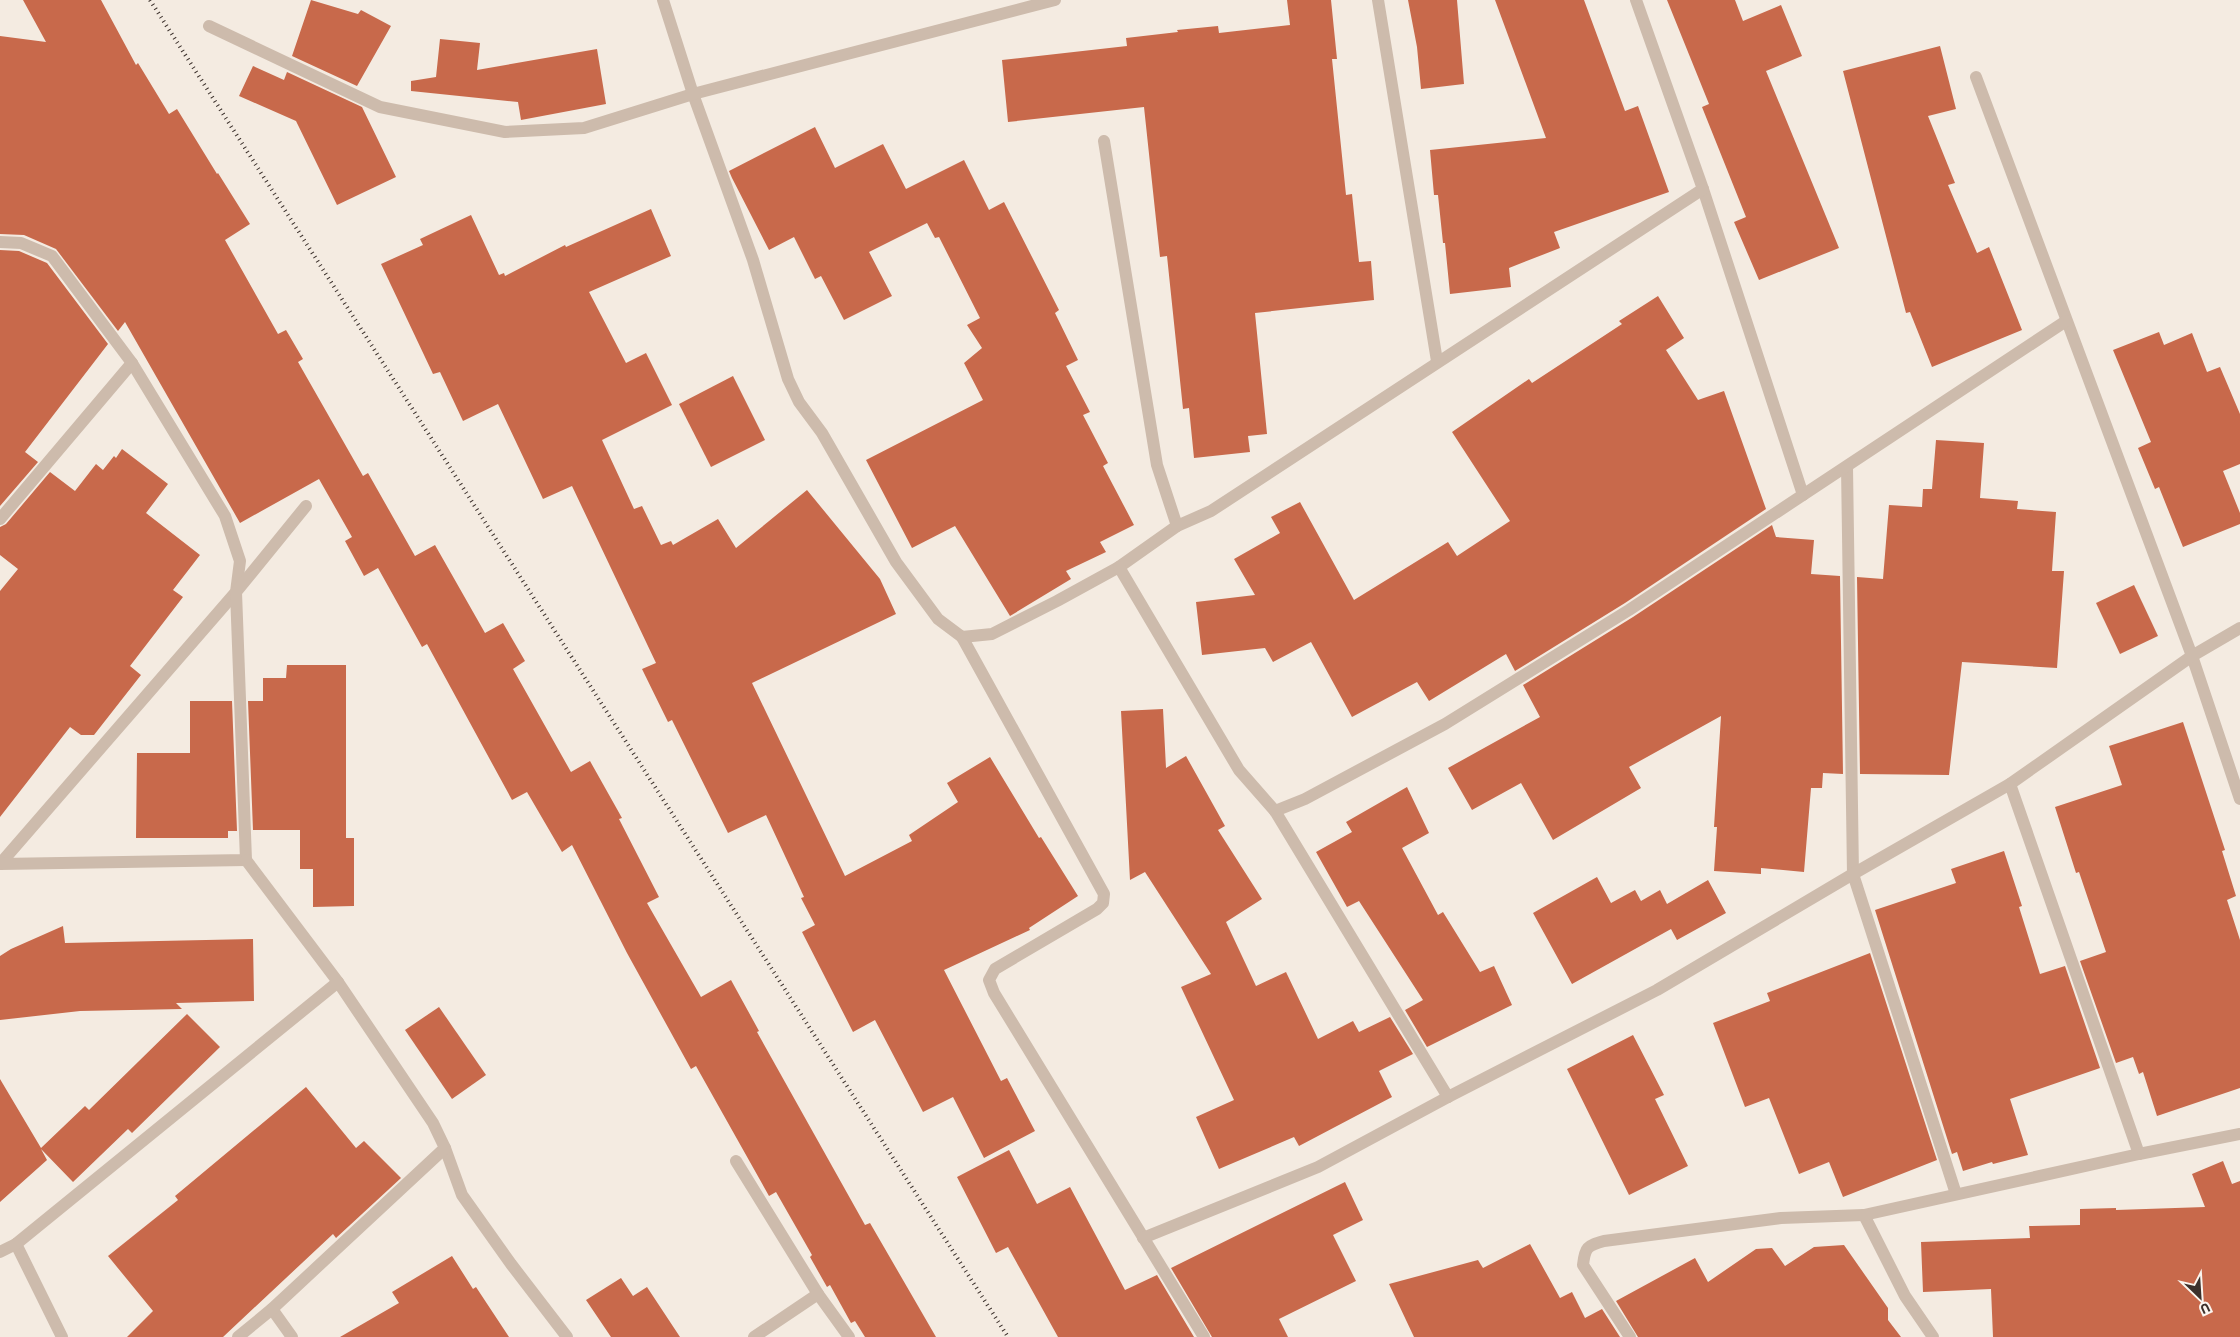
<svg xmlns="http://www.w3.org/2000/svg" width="2240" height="1337" font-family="'Source Sans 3',sans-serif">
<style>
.building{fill:#c8694b}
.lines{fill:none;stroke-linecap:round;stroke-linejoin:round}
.minor{stroke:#cdbbac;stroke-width:12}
.rail{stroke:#3b302b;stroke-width:4;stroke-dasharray:1 4;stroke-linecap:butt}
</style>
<rect width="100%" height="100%" fill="#f4ebe1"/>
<g class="building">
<path d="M 23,0 L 101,0 L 136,65 L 138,63 L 169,114 L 177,109 L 217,174 L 218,173 L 250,224 L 225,240 L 278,334 L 286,330 L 303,359 L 298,362 L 363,476 L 368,473 L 415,556 L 435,545 L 485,633 L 503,623 L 525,661 L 513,669 L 571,772 L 590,761 L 622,818 L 619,819 L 659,897 L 647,903 L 701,997 L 731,980 L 759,1031 L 757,1032 L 865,1225 L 870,1223 L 936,1337 L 865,1337 L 855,1321 L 851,1323 L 830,1285 L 827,1287 L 810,1257 L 812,1255 L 776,1192 L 769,1196 L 696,1066 L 691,1069 L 627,953 L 572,845 L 562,852 L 527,792 L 512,800 L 427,644 L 422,647 L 378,568 L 364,576 L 345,541 L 352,537 L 319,479 L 240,523 L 125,322 L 118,331 L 56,249 L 24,235 L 0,234 L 0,36 L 46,42 Z"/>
<path d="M 311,0 L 358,14 L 361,10 L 391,26 L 357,86 L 292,56 Z"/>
<path d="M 1287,0 L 1331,0 L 1337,59 L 1332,59 L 1346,195 L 1352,194 L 1359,262 L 1371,261 L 1374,300 L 1255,313 L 1267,434 L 1248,436 L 1250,452 L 1194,458 L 1189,408 L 1183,409 L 1167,256 L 1160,257 L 1144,107 L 1008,122 L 1002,60 L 1127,46 L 1126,38 L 1178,32 L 1177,30 L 1218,26 L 1219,33 L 1290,25 Z"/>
<path d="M 1408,0 L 1457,0 L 1464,84 L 1421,89 L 1417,47 Z"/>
<path d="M 1495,0 L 1584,0 L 1625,111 L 1638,106 L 1669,192 L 1554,232 L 1560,248 L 1509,268 L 1511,287 L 1450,294 L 1445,243 L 1443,243 L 1438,195 L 1434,195 L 1430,150 L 1546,138 Z"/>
<path d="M 1667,0 L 1735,0 L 1743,21 L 1781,5 L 1802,56 L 1766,71 L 1839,248 L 1759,280 L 1734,222 L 1746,217 L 1702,107 L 1709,104 Z"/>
<path d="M 440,39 L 480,43 L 477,70 L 597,49 L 606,104 L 521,120 L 518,102 L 411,91 L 411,81 L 436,77 Z"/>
<path d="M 1940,46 L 1956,109 L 1928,116 L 1955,183 L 1948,185 L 1977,253 L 1989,247 L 2022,330 L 1932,367 L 1910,312 L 1906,313 L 1843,71 Z"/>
<path d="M 253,66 L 284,80 L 287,72 L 362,107 L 396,177 L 337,205 L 296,121 L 239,96 Z"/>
<path d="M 815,127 L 835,168 L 883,144 L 906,189 L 964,160 L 989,210 L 1004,202 L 1059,310 L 1055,313 L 1078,360 L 1066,366 L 1090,412 L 1083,415 L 1108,463 L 1103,466 L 1134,525 L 1100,542 L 1106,552 L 1066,571 L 1071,579 L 1010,616 L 955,526 L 912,548 L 866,460 L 983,400 L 964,363 L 982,348 L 967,325 L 980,318 L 939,237 L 935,238 L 927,223 L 869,252 L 892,296 L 844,320 L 821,276 L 815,279 L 794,237 L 769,250 L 732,178 L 729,171 Z"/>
<path d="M 651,209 L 671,256 L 589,292 L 626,363 L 646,353 L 672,405 L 602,440 L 634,509 L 642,506 L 661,545 L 671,541 L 673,545 L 718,519 L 736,548 L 807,490 L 880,579 L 896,614 L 752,683 L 845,876 L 912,841 L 909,835 L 958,802 L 947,783 L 990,757 L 1039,838 L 1041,837 L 1078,896 L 1029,928 L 1030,930 L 944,970 L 1001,1081 L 1007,1078 L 1035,1131 L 984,1158 L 953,1097 L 923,1112 L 875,1020 L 853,1032 L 802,932 L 815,925 L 801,898 L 804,897 L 766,815 L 728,833 L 672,720 L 668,722 L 642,669 L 656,663 L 572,486 L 543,499 L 498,404 L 463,421 L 440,372 L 433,374 L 381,264 L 423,245 L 420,239 L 471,215 L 499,275 L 504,273 L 505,276 L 565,245 L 566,247 Z"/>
<path d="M 0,250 L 19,251 L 47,263 L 108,344 L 25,452 L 38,462 L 0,506 Z"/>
<path d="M 1658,296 L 1684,338 L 1666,350 L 1698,400 L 1724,391 L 1766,509 L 1625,603 L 1515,671 L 1506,654 L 1429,701 L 1417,682 L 1352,717 L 1311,642 L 1273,662 L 1265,648 L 1202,655 L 1196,602 L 1255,595 L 1234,559 L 1280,533 L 1271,517 L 1300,502 L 1354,600 L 1448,542 L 1457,556 L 1510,521 L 1452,432 L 1529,379 L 1532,383 L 1622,324 L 1619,321 Z"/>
<path d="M 2159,332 L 2164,345 L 2192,333 L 2207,372 L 2220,367 L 2240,414 L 2240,464 L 2223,471 L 2240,513 L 2240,524 L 2183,547 L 2159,487 L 2155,489 L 2138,448 L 2151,442 L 2113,350 Z"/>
<path d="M 733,376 L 765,440 L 711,467 L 679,404 Z"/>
<path d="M 1936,440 L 1984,443 L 1980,498 L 2018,501 L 2017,509 L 2056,512 L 2052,571 L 2064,571 L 2057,668 L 1962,662 L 1949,775 L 1860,774 L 1857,577 L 1883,579 L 1889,505 L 1922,507 L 1923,489 L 1932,489 Z"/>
<path d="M 122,449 L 168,484 L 146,513 L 200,555 L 173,590 L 183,597 L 130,666 L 141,675 L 94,735 L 81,735 L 70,727 L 0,817 L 0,591 L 18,569 L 0,555 L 0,527 L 6,524 L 50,472 L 75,491 L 96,464 L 103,470 L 114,456 L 116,458 Z"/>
<path d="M 1772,525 L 1776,537 L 1814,540 L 1811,574 L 1840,576 L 1843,774 L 1823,773 L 1822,788 L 1811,788 L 1804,872 L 1761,868 L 1761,874 L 1714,871 L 1717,827 L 1714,827 L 1721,716 L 1629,767 L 1641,788 L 1553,840 L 1521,783 L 1472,810 L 1448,768 L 1540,717 L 1523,685 L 1633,617 Z"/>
<path d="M 2134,585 L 2158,636 L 2120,654 L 2096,603 Z"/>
<path d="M 287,665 L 346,665 L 346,838 L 354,838 L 354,906 L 313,907 L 313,869 L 300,869 L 300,830 L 253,830 L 248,701 L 263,701 L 263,678 L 286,678 Z"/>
<path d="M 190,701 L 232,701 L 237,831 L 228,831 L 228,838 L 136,838 L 137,753 L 190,753 Z"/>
<path d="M 1163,709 L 1166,768 L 1186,756 L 1225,826 L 1218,830 L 1262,899 L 1226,922 L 1256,986 L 1286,972 L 1318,1039 L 1353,1021 L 1359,1032 L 1390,1017 L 1413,1054 L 1379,1071 L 1392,1097 L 1299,1146 L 1294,1137 L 1219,1169 L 1196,1117 L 1234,1100 L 1181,987 L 1211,974 L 1145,872 L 1130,880 L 1121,711 Z"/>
<path d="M 2183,722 L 2225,850 L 2222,851 L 2236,896 L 2227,900 L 2240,940 L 2240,1088 L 2157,1116 L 2143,1072 L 2139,1074 L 2133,1057 L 2116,1063 L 2080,961 L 2106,952 L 2079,872 L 2076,873 L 2055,807 L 2122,785 L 2109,746 Z"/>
<path d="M 1407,787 L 1429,833 L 1402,848 L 1438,915 L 1443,912 L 1480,972 L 1494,966 L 1512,1005 L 1427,1047 L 1405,1010 L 1423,1000 L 1359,901 L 1347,907 L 1316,852 L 1352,832 L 1346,822 Z"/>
<path d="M 2004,851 L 2022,906 L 2019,907 L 2040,974 L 2065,966 L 2100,1068 L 2010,1099 L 2028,1155 L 1993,1164 L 1992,1162 L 1963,1171 L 1957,1152 L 1952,1154 L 1875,910 L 1956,883 L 1951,869 Z"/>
<path d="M 1597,877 L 1611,903 L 1635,890 L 1641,901 L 1660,890 L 1667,904 L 1708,880 L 1726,913 L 1677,940 L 1671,929 L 1572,984 L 1533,913 Z"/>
<path d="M 63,926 L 65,943 L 253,939 L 254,1001 L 176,1003 L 182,1009 L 80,1011 L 0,1020 L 0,956 L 11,949 Z"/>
<path d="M 1870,953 L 1937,1160 L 1843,1197 L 1829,1162 L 1799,1174 L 1769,1098 L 1745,1107 L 1713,1023 L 1770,1001 L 1767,993 Z"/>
<path d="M 439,1007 L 486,1075 L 452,1099 L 405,1030 Z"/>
<path d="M 187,1014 L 220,1047 L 132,1133 L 128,1129 L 73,1182 L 41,1149 L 47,1160 L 0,1202 L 0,1079 L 41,1148 L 85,1106 L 89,1110 Z"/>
<path d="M 1633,1035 L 1664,1095 L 1655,1099 L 1688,1166 L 1629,1195 L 1567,1069 Z"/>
<path d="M 306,1087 L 356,1148 L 364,1141 L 401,1178 L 336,1238 L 333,1234 L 223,1337 L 127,1337 L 153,1311 L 108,1256 L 178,1200 L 175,1196 Z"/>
<path d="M 1009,1150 L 1037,1204 L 1070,1187 L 1125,1290 L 1157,1275 L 1194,1337 L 1058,1337 L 1008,1247 L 996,1253 L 957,1177 Z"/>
<path d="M 2223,1161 L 2232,1184 L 2240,1181 L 2240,1337 L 1993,1337 L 1991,1289 L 1923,1292 L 1921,1242 L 2030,1238 L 2029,1226 L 2080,1225 L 2080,1209 L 2116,1208 L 2116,1210 L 2205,1207 L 2192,1174 Z"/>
<path d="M 1345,1182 L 1363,1220 L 1333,1235 L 1356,1281 L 1279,1319 L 1288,1337 L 1212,1337 L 1171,1268 Z"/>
<path d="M 1530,1244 L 1560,1298 L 1572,1292 L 1585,1318 L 1602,1309 L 1620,1337 L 1414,1337 L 1389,1284 L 1478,1260 L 1483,1268 Z"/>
<path d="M 1844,1245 L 1888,1308 L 1888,1320 L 1901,1337 L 1638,1337 L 1616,1301 L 1695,1258 L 1708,1282 L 1756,1249 L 1772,1248 L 1785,1266 L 1814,1247 Z"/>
<path d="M 452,1256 L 473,1289 L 476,1287 L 509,1337 L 340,1337 L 399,1303 L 392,1292 Z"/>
<path d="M 621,1278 L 633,1296 L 647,1287 L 680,1337 L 611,1337 L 586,1300 Z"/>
</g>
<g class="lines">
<g class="minor">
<path d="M 663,0 L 693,94 L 753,260 L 788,379 L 799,402 L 822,433 L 896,562 L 938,619 L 962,637 L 992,634 L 1057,601 L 1119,567 L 1177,526"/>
<path d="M 1378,0 L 1437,361"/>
<path d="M 1636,0 L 1703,189 L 1803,495"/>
<path d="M 209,26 L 380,107 L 505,132 L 584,128 L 693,94 L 1055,0"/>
<path d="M 1976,77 L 2192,656 L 2240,799"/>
<path d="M 1104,141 L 1157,465 L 1177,526 L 1211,511 L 1703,189"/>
<path d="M 0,242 L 21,243 L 52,256 L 132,363 L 225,516 L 240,561 L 236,592 L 0,864"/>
<path d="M 1847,467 L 1853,874 L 1956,1194"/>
<path d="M 0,519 L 132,363"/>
<path d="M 1119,567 L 1239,770 L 1275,811"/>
<path d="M 962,637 L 1104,894 L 1103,903 L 1097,909 L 995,969 L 989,980 L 994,993 L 1204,1337"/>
<path d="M 2010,784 L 2139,1154"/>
<path d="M 0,864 L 246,860 L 236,592 L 306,506"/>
<path d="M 1448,1097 L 1275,811 L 1305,799 L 1445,724 L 1629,610 L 2066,321"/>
<path d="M 445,1148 L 462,1195 L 511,1264 L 567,1337"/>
<path d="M 736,1161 L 818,1294"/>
<path d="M 1864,1215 L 1905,1296 L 1933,1337"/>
<path d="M 1143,1238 L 1318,1167 L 1448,1097 L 1657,990 L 1853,874 L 2010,784 L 2192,656 L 2240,628"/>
<path d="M 16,1244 L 62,1337"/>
<path d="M 0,1252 L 16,1244 L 338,982"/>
<path d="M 272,1309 L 292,1337"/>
<path d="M 238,1337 L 272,1309 L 445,1148 L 433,1123 L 338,982 L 246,860"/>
<path d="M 754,1337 L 818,1294 L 849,1337"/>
<path d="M 1630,1337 L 1583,1265 C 1585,1247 1587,1246 1604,1241 L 1781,1218 L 1864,1215 L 2139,1154 L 2240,1134"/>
</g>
<path class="rail" d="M 150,0 L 1008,1337"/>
</g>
<g transform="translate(2200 1297) rotate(155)" stroke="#fbf5ee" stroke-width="4" paint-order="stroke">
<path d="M0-4L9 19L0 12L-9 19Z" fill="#3b302b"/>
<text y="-8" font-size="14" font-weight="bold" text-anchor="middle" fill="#3b302b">U</text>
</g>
</svg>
